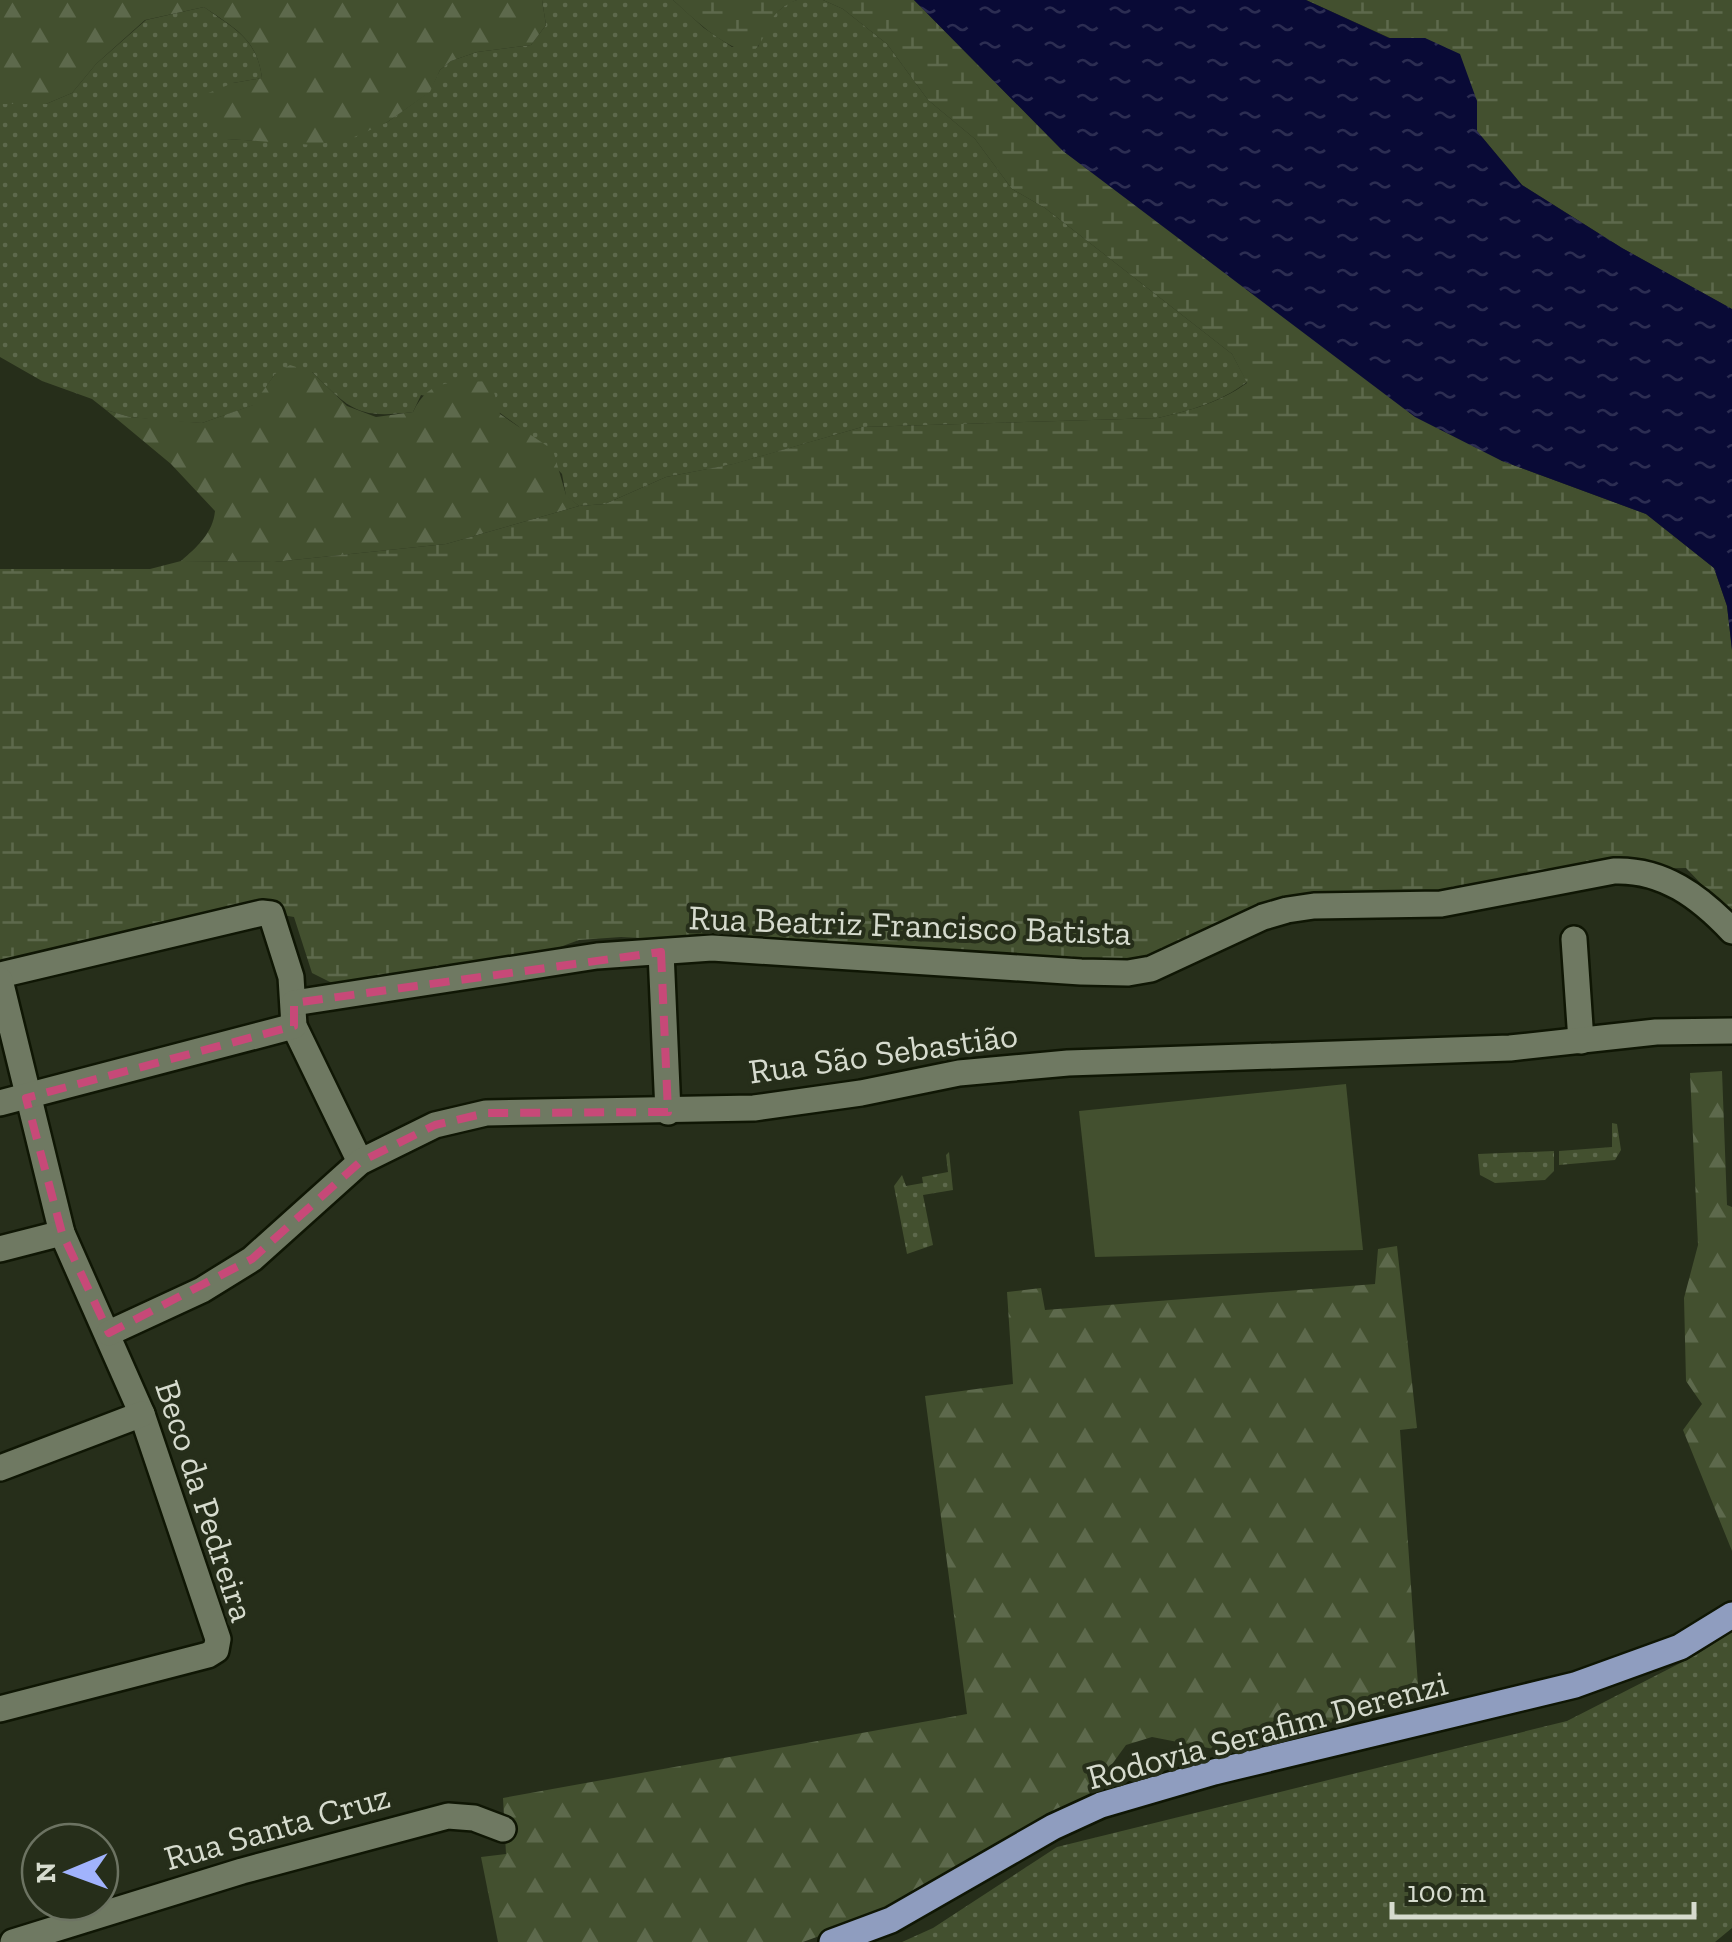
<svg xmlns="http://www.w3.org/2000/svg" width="1732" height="1942" font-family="'Zilla Slab',serif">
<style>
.grass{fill:url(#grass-dots)}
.forest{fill:url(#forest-firs)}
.wetland{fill:url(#wetland-marsh)}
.pitch{fill:#43502f}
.water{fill:url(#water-ripples)}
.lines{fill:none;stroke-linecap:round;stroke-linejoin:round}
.minor-casing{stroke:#0f1604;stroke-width:30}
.major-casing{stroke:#0f1604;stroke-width:30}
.minor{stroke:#6f7962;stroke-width:25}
.major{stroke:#8f9dbf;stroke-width:25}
.marked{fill:none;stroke:#c74978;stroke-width:8;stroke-dasharray:20 12;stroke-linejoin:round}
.labels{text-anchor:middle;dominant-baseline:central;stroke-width:8;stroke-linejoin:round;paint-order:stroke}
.street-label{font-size:35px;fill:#d6dbce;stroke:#262e1a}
</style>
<defs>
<pattern id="grass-dots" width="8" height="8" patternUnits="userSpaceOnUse" patternTransform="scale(2.5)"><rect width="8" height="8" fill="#43502f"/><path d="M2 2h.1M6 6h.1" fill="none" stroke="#5d694c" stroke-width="1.8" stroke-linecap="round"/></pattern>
<pattern id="forest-firs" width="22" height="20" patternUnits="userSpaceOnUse" patternTransform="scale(2.5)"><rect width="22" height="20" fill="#43502f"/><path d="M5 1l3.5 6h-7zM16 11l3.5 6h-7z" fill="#5d694c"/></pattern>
<pattern id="wetland-marsh" width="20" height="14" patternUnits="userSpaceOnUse" patternTransform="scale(2.5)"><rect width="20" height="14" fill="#43502f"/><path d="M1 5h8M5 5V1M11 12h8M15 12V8" fill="none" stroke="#5d694c"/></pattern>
<pattern id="water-ripples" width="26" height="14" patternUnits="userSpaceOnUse" patternTransform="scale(2.5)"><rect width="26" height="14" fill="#090a36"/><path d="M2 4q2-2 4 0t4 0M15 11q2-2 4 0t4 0" fill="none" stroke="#2c2d52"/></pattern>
</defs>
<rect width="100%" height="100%" fill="#262e1a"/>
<g class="grass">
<path d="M 542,0 L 673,0 L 704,28 L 732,47 L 758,47 L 771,17 L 788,3 L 797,0 L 823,0 L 843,9 L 887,44 L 928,100 L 975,139 L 1012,189 L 1045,208 L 1232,354 L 1247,382 C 1219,403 1191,410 1158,418 L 862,427 L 734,464 L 666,477 L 605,504 L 579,506 L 566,496 L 562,474 L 518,426 L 500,413 L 421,395 L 413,412 C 357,419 351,410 312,372 L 275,374 L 254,405 L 202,423 L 167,421 L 130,417 L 106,410 L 92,399 L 42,381 L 0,357 L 0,104 L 46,104 L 72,93 L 96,64 L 146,20 L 204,7 C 234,29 257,38 262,78 L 233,83 L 227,139 L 262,141 L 386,123 L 429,92 L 440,70 L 451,61 L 477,52 L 531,45 L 546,25 Z"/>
<path d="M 1612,1123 L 1617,1124 L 1621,1150 L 1615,1160 L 1559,1165 L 1559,1151 L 1612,1147 Z"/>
<path d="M 1554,1151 L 1554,1171 L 1545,1180 L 1495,1183 L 1480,1175 L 1478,1154 Z"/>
<path d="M 949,1152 L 953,1190 L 923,1195 L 933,1245 L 907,1254 L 894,1186 L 902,1175 L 906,1186 L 923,1183 L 922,1177 L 948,1172 L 946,1155 Z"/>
<path d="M 1732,1632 L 1732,1928 L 1715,1942 L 902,1942 L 933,1928 L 1057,1847 L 1567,1721 L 1696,1655 Z"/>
</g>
<g class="forest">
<path d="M 0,0 L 542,0 L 546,25 L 531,45 L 477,52 L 451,61 L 440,70 L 430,92 L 386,123 L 352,138 L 314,145 L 227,139 L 199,116 L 201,96 L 233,83 L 262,78 C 257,38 234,28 204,7 L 145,20 L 96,64 L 72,93 L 46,104 L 0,104 Z"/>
<path d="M 290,365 L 312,372 L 347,406 L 376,417 L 413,412 C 430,376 456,383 491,381 L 500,414 L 553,450 L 566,495 L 579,506 L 446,544 L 274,562 L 181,561 C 197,547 213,533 215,511 L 171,464 L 106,410 L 130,417 L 202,423 L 253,405 L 275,374 Z"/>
<path d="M 1722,1071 L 1727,1205 L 1732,1207 L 1732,1551 L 1683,1430 L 1702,1404 L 1686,1381 L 1684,1298 L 1698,1245 L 1690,1073 Z"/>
<path d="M 1397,1246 L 1417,1428 L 1400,1430 L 1419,1699 L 1224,1751 L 1152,1737 L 1126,1745 L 1089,1796 L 882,1913 L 803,1942 L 498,1942 L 481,1857 L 506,1854 L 503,1798 L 967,1714 L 925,1396 L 1013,1384 L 1007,1292 L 1041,1288 L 1045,1310 L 1375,1284 L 1378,1249 Z"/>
</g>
<g class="wetland">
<path d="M 673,0 L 797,0 C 761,14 773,36 750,54 C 719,43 697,22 673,0 Z"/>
<path d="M 823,0 L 914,0 L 1063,151 L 1502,461 L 1646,514 L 1714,568 L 1727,606 L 1732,650 L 1732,916 L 1686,868 L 1555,870 L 1510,876 L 1466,890 L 1429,897 L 1314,898 L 1140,961 L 1070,968 L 813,940 L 745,936 L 697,941 L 621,937 L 579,940 L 514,964 L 338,986 L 312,973 L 294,917 L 259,911 L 0,969 L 0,569 L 150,569 L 181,561 L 274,562 L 446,544 L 579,506 L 605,504 L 666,477 L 733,464 L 862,427 L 1158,418 C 1191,410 1219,403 1247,383 L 1232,354 L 1045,208 L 1012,189 L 975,139 L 928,100 L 887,44 L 843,9 Z"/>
<path d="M 1306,0 L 1732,0 L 1732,309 L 1622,248 L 1522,185 L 1477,131 L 1477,101 L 1425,38 L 1390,38 Z"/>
</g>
<path class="pitch" d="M 1346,1084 L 1363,1250 L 1095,1257 L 1079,1111 Z"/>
<path class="water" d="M 914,0 L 1306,0 L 1389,38 L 1425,38 L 1460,54 L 1477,101 L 1477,131 L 1522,185 L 1622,248 L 1732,309 L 1732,650 L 1727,606 L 1714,568 L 1646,514 L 1502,461 L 1415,417 L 1063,151 Z"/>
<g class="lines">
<defs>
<g id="minor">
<path d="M 1574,939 L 1581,1041"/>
<path d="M 661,952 L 668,1112"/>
<path d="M 0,975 L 262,913 L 271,914 L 291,977 L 294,1026 L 360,1162"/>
<path d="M 0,980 L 62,1233 L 142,1414 L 218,1639 L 216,1650 L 208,1655 L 0,1709"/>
<path d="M 294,1003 L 597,956 L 712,948 L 1081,972 L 1128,973 L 1151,969 L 1263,917 L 1287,910 L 1314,906 L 1441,904 L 1614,871 C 1663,869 1700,897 1732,931"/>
<path d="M 0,1103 L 294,1026"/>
<path d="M 0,1249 L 62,1233"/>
<path d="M 109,1333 L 202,1290 L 252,1259 L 360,1162 L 435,1125 L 486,1113 L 754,1108 L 861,1093 L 959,1073 L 1068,1063 L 1510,1048 L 1656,1032 L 1732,1031"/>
<path d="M 0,1468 L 142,1414"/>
<path d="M 13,1942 L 242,1871 L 448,1816 L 474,1818 L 503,1829"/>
</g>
<path id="major" d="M 832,1942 L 891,1920 L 1053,1827 L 1101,1805 L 1214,1772 L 1575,1685 L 1680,1647 L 1732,1615"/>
</defs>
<use href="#minor" class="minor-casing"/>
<use href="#major" class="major-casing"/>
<use href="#minor" class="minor"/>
<use href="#major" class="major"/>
</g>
<path class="marked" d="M 661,952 L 668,1112 L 486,1113 L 435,1125 L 360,1162 L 252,1259 L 109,1333 L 62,1233 L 26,1098 L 294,1026 L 294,1003 Z"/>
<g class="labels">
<g class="street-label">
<text transform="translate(910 925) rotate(2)">Rua Beatriz Francisco Batista</text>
<text transform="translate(883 1053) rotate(-8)">Rua São Sebastião</text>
<text transform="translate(205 1501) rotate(72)">Beco da Pedreira</text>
<text transform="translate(1267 1730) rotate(-15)">Rodovia Serafim Derenzi</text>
<text transform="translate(277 1827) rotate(-16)">Rua Santa Cruz</text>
</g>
</g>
<g transform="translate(70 1872) rotate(269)"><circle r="48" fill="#262e1a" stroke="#6c7362" stroke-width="2.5"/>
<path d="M0-8L18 38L0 25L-18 38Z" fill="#a1b3fd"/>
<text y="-15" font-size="28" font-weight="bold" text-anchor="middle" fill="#d6dbce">N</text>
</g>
<path d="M1392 1902v15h302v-15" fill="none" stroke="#d6dbce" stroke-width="5"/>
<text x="1407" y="1902" font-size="30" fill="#d6dbce" stroke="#262e1a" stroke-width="8" paint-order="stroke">100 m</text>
</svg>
